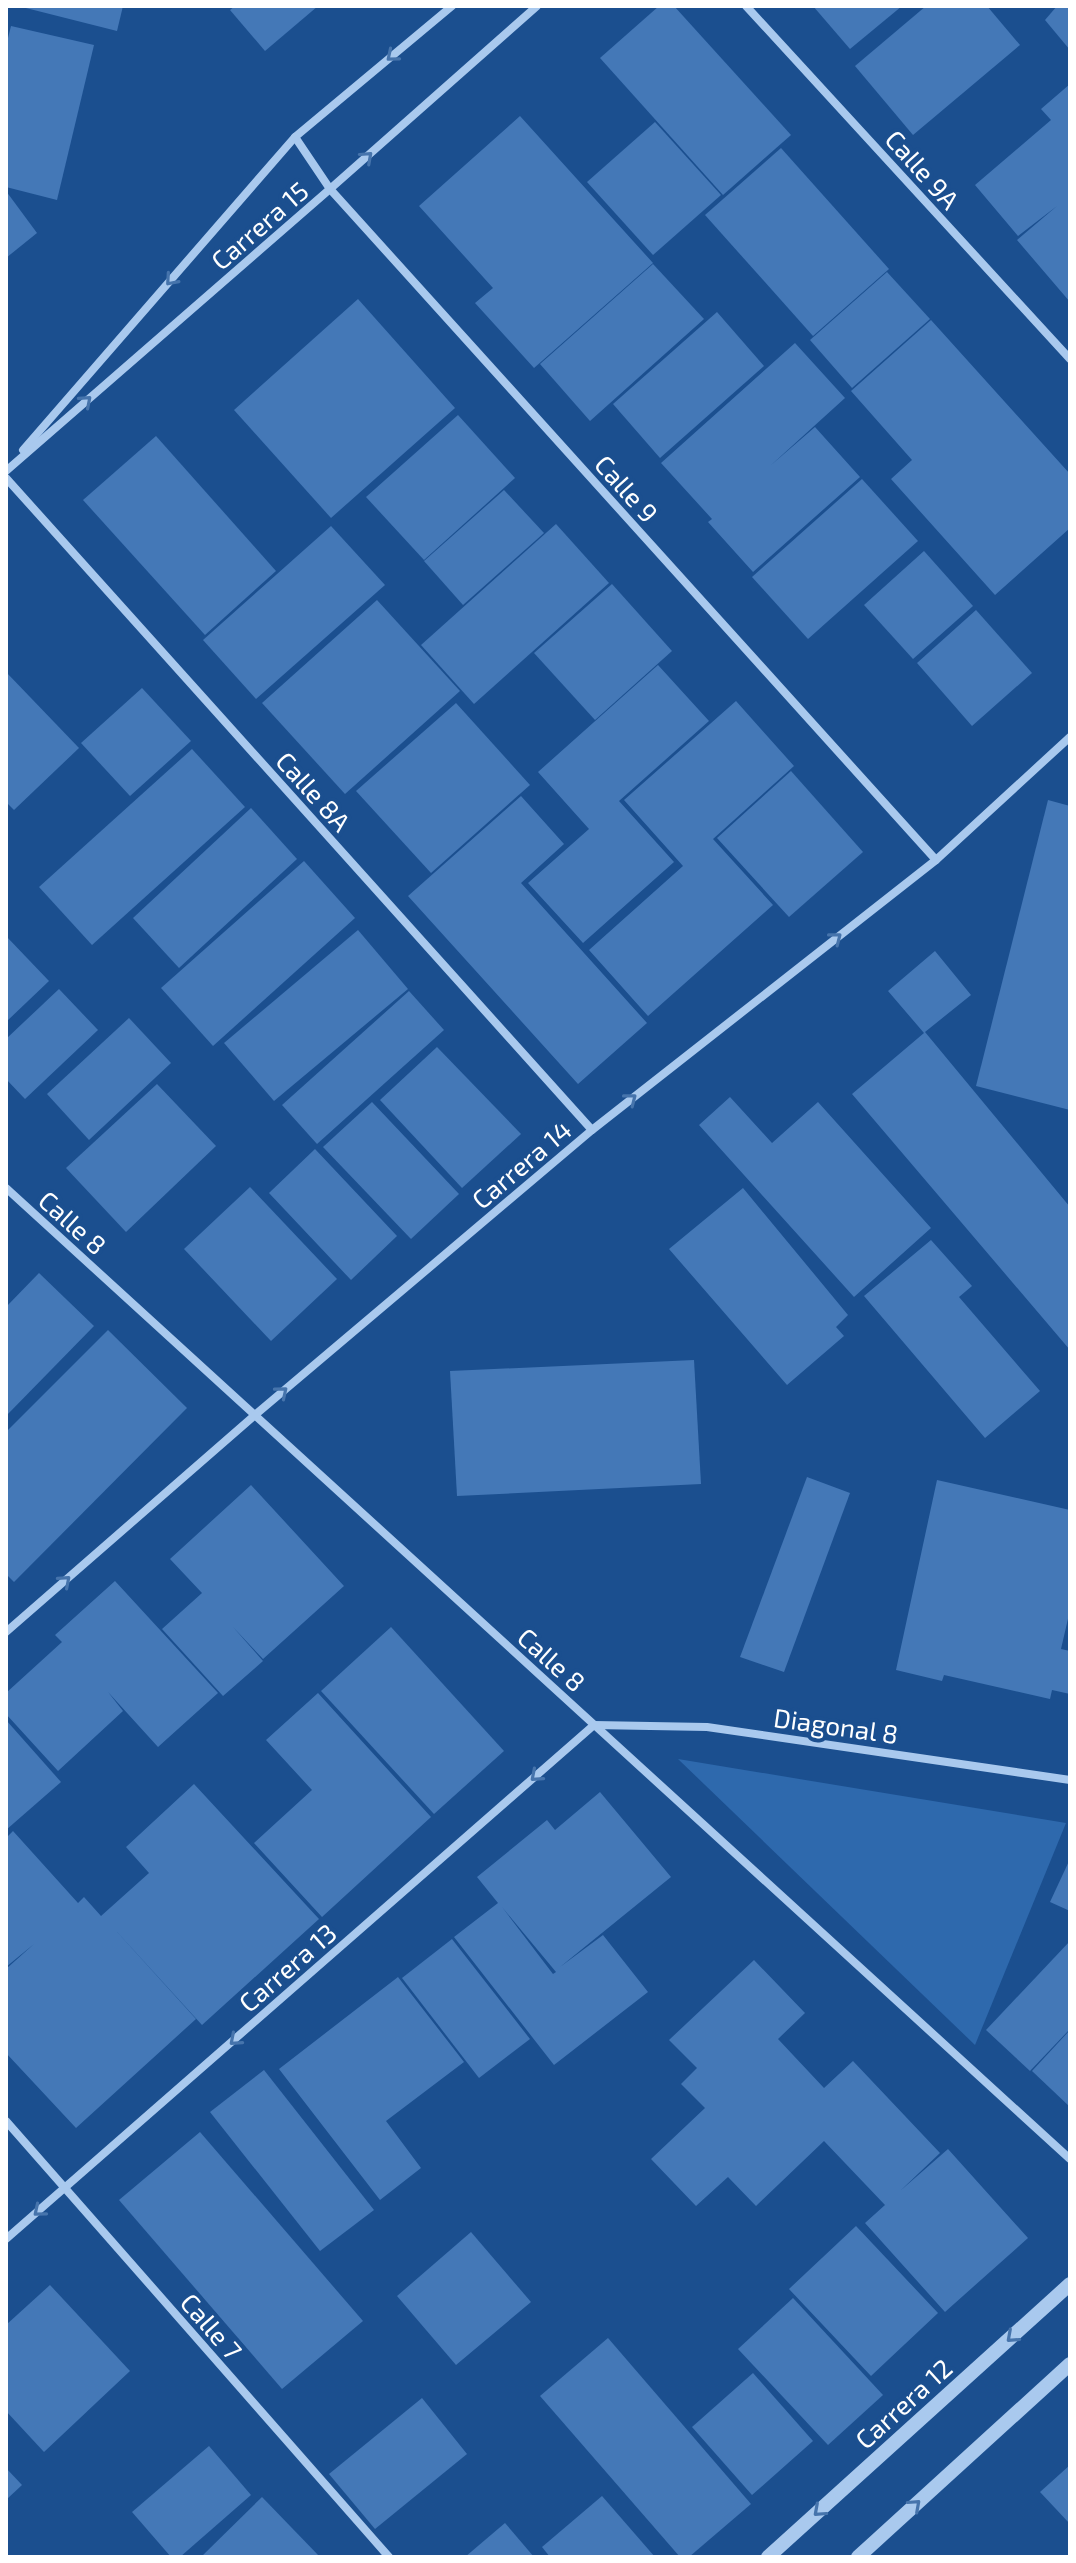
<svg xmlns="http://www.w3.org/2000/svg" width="1076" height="2563" font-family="'Exo 2',sans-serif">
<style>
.green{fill:#2e69ad}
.building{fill:#4478b7;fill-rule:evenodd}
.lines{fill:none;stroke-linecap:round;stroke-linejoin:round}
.minor{stroke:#a9c9ee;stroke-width:8}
.tertiary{stroke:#a9c9ee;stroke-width:14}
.oneway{stroke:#4674ac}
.labels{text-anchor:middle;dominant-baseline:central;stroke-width:8;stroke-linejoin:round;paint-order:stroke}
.street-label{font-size:26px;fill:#fff;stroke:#1b4f8f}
</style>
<rect width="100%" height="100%" fill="#1b4f8f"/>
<path class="green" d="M 678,1759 L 1066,1823 L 975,2045 Z"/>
<g class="building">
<path d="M 18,6 L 123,6 L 117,31 Z"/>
<path d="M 235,6 L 318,6 L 265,51 L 230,10 Z"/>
<path d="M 659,6 L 674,6 L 791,135 L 723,195 L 600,58 Z"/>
<path d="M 813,6 L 902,6 L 850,49 Z"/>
<path d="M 926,6 L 987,6 L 1020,45 L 913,135 L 855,66 Z"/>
<path d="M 1057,6 L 1070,6 L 1070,50 L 1045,20 Z"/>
<path d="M 11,26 L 94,45 L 57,200 L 6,187 L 6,46 Z"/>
<path d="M 1070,84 L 1070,302 L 1017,240 L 1057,206 L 1018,236 L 975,185 L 1051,120 L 1041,109 Z"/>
<path d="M 520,116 L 653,263 L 534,368 L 475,303 L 493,288 L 419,206 Z"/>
<path d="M 655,122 L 721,195 L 653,255 L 587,182 Z"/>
<path d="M 781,148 L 889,269 L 813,336 L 705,215 Z"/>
<path d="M 6,191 L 37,233 L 6,258 Z"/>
<path d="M 653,264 L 704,319 L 590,421 L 540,364 Z"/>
<path d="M 887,272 L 930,319 L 852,388 L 810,340 Z"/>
<path d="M 358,299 L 455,408 L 331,518 L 234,410 Z"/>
<path d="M 717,312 L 764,366 L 660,458 L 613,404 Z"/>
<path d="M 931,320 L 1070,474 L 1070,528 L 995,595 L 891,479 L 912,460 L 851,391 Z"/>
<path d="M 795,343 L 845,398 L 770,466 L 815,427 L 860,477 L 753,572 L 708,522 L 712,519 L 661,463 Z"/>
<path d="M 458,415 L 515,478 L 424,560 L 366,497 Z"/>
<path d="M 156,436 L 276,571 L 205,635 L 83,500 Z"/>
<path d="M 862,479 L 918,541 L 808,639 L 752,577 Z"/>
<path d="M 504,490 L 544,533 L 463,605 L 424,561 Z"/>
<path d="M 556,524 L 609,583 L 474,704 L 421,645 Z"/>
<path d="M 331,526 L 385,585 L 256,699 L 203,640 Z"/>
<path d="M 924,551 L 973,606 L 913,659 L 864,605 Z"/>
<path d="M 612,584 L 672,651 L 595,720 L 534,653 Z"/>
<path d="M 377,600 L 460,691 L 345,794 L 262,703 Z"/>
<path d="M 976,610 L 1032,673 L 972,726 L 917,663 Z"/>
<path d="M 658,665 L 709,721 L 619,801 L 674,862 L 583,943 L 528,883 L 589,829 L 538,772 Z"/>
<path d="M 6,672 L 79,748 L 14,810 L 6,802 Z"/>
<path d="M 142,688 L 191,741 L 130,796 L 81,743 Z"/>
<path d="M 736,701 L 794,766 L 713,839 L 773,905 L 648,1016 L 589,950 L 683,866 L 624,800 Z"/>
<path d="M 456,703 L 530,785 L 431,873 L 356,791 Z"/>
<path d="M 192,749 L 245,807 L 92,945 L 39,887 Z"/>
<path d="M 791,771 L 863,852 L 789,917 L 717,838 Z"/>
<path d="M 521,796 L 564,844 L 521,883 L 647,1023 L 578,1084 L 408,896 Z"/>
<path d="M 1048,800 L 1070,806 L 1070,1110 L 976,1086 Z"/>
<path d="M 251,808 L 297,859 L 179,968 L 133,918 Z"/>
<path d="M 304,861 L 355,918 L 213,1046 L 161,988 Z"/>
<path d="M 358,930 L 408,989 L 274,1101 L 224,1043 Z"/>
<path d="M 6,936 L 49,981 L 6,1022 Z"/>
<path d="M 935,951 L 971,995 L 925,1032 L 1070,1207 L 1070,1350 L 852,1094 L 924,1033 L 888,991 Z"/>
<path d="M 59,989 L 98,1030 L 25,1099 L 6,1079 L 6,1039 Z"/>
<path d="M 409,991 L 444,1030 L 317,1144 L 282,1105 Z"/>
<path d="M 129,1018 L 171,1063 L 89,1140 L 47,1094 Z"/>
<path d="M 437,1047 L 521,1134 L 462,1188 L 380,1100 Z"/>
<path d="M 157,1084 L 216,1146 L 126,1232 L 66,1168 Z"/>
<path d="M 730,1097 L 772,1143 L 818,1102 L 931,1228 L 854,1297 L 699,1125 Z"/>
<path d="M 372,1102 L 459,1194 L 411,1239 L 323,1147 Z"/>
<path d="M 315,1149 L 397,1236 L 351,1280 L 269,1193 Z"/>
<path d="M 250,1187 L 337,1279 L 271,1341 L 184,1249 Z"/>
<path d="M 743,1188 L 848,1315 L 836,1327 L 844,1336 L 787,1385 L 669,1249 Z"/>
<path d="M 931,1240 L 972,1286 L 959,1297 L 1040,1391 L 985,1438 L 864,1296 Z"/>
<path d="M 39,1273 L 94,1326 L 6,1416 L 6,1307 Z"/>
<path d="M 108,1330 L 187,1408 L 14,1582 L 6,1574 L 6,1432 Z"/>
<path d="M 694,1360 L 701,1484 L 457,1496 L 450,1371 Z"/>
<path d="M 807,1477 L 850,1493 L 784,1672 L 740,1657 Z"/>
<path d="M 937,1480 L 1070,1510 L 1070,1610 L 1061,1649 L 1070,1651 L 1070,1694 L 1052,1690 L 1050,1699 L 944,1675 L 942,1681 L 896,1670 Z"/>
<path d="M 251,1485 L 344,1586 L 263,1659 L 233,1627 L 263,1661 L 223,1696 L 162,1629 L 202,1593 L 170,1559 Z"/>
<path d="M 115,1581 L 218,1693 L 158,1747 L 108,1692 L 123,1711 L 58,1771 L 6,1714 L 6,1693 L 62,1642 L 55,1635 Z"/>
<path d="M 391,1627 L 504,1751 L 434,1814 L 321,1691 Z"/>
<path d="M 318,1693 L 431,1817 L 322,1917 L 254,1843 L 312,1790 L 266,1740 Z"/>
<path d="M 6,1720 L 61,1782 L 6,1830 Z"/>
<path d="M 194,1784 L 319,1919 L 202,2025 L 108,1922 L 196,2019 L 76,2128 L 6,2053 L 6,1969 L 34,1944 L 6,1967 L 6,1838 L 13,1831 L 78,1903 L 84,1897 L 101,1916 L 149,1873 L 126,1847 Z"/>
<path d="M 600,1792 L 671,1877 L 560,1967 L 603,1935 L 648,1992 L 554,2065 L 454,1937 L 498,1903 L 477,1877 L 547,1820 L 555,1830 ZM 502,1907 L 556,1972 L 553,1974 Z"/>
<path d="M 1070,1859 L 1070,1911 L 1050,1902 Z"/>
<path d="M 452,1939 L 530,2039 L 479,2078 L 402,1978 Z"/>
<path d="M 1070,1941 L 1070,2029 L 1030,2071 L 986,2030 Z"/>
<path d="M 754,1960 L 805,2013 L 778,2039 L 824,2088 L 853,2061 L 940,2153 L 900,2191 L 948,2149 L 1028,2238 L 945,2312 L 865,2223 L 885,2205 L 824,2141 L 756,2206 L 728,2177 L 696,2206 L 651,2159 L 705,2108 L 681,2084 L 697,2068 L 669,2040 Z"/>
<path d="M 398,1977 L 464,2062 L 386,2121 L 421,2168 L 380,2200 L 279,2069 Z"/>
<path d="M 1070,2030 L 1070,2107 L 1032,2071 Z"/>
<path d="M 264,2070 L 374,2210 L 320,2251 L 210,2112 Z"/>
<path d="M 200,2132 L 363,2321 L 282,2389 L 119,2200 Z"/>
<path d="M 856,2226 L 938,2313 L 871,2376 L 789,2289 Z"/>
<path d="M 471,2232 L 531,2302 L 456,2365 L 397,2296 Z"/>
<path d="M 50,2285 L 130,2371 L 44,2452 L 6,2411 L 6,2325 Z"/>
<path d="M 793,2298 L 883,2395 L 828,2445 L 738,2349 Z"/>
<path d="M 608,2338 L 751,2504 L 689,2557 L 680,2557 L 540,2396 Z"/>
<path d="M 753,2373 L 813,2441 L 752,2495 L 692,2427 Z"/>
<path d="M 422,2398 L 467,2454 L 375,2529 L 329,2474 Z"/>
<path d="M 209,2446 L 251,2495 L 180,2557 L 171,2557 L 132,2512 Z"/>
<path d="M 1070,2465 L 1070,2524 L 1040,2492 Z"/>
<path d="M 6,2468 L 22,2485 L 6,2500 Z"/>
<path d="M 602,2496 L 655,2557 L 550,2557 L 542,2547 Z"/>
<path d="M 262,2497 L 320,2557 L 201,2557 Z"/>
<path d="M 505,2523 L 534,2557 L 465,2557 Z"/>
</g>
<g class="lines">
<g class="minor">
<path d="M 746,6 L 1070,359"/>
<path d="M 295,137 L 330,189 L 936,860"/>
<path d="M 23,450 L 295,137 L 452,6"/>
<path d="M 6,471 L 330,189 L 537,6"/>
<path d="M 6,478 L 592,1130"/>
<path d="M 6,1188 L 1070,2159"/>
<path d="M 6,1632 L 255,1415 L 592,1130 L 936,860 L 1070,737"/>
<path d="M 6,2121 L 389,2557"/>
<path d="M 6,2239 L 594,1725 L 707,1727 L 1070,1780"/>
</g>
<g class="tertiary">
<path d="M 768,2557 L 1070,2284"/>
<path d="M 858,2557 L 1070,2364"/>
</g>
</g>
<defs><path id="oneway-chevron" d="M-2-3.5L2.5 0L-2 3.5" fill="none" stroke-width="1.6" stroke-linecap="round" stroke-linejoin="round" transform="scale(2)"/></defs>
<g class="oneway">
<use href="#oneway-chevron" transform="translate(392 56) rotate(140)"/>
<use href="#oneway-chevron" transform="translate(367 157) rotate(-42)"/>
<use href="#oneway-chevron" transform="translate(171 280) rotate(131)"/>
<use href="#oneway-chevron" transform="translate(86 401) rotate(-41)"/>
<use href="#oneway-chevron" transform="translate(836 938) rotate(-38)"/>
<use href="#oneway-chevron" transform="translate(631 1099) rotate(-38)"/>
<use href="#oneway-chevron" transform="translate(282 1392) rotate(-40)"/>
<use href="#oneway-chevron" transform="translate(65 1581) rotate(-41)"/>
<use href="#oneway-chevron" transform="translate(536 1776) rotate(139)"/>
<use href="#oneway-chevron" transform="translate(235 2040) rotate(139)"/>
<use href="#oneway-chevron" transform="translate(39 2211) rotate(140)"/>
<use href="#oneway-chevron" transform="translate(1012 2337) rotate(138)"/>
<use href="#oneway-chevron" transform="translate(915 2505) rotate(-42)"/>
<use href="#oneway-chevron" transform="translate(819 2511) rotate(138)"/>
</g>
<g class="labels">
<g class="street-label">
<text transform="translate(923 169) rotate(48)">Calle 9A</text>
<text transform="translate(259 225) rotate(-41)">Carrera 15</text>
<text transform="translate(627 488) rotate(48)">Calle 9</text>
<text transform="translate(314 791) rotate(48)">Calle 8A</text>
<text transform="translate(521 1164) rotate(-40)">Carrera 14</text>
<text transform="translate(73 1222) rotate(42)">Calle 8</text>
<text transform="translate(552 1659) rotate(42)">Calle 8</text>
<text transform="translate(836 1725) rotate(8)">Diagonal 8</text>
<text transform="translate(287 1967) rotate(-41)">Carrera 13</text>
<text transform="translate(212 2326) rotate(49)">Calle 7</text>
<text transform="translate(903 2403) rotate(-42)">Carrera 12</text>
</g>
</g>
<rect width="1076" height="2563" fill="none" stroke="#ffffff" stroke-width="16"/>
</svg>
